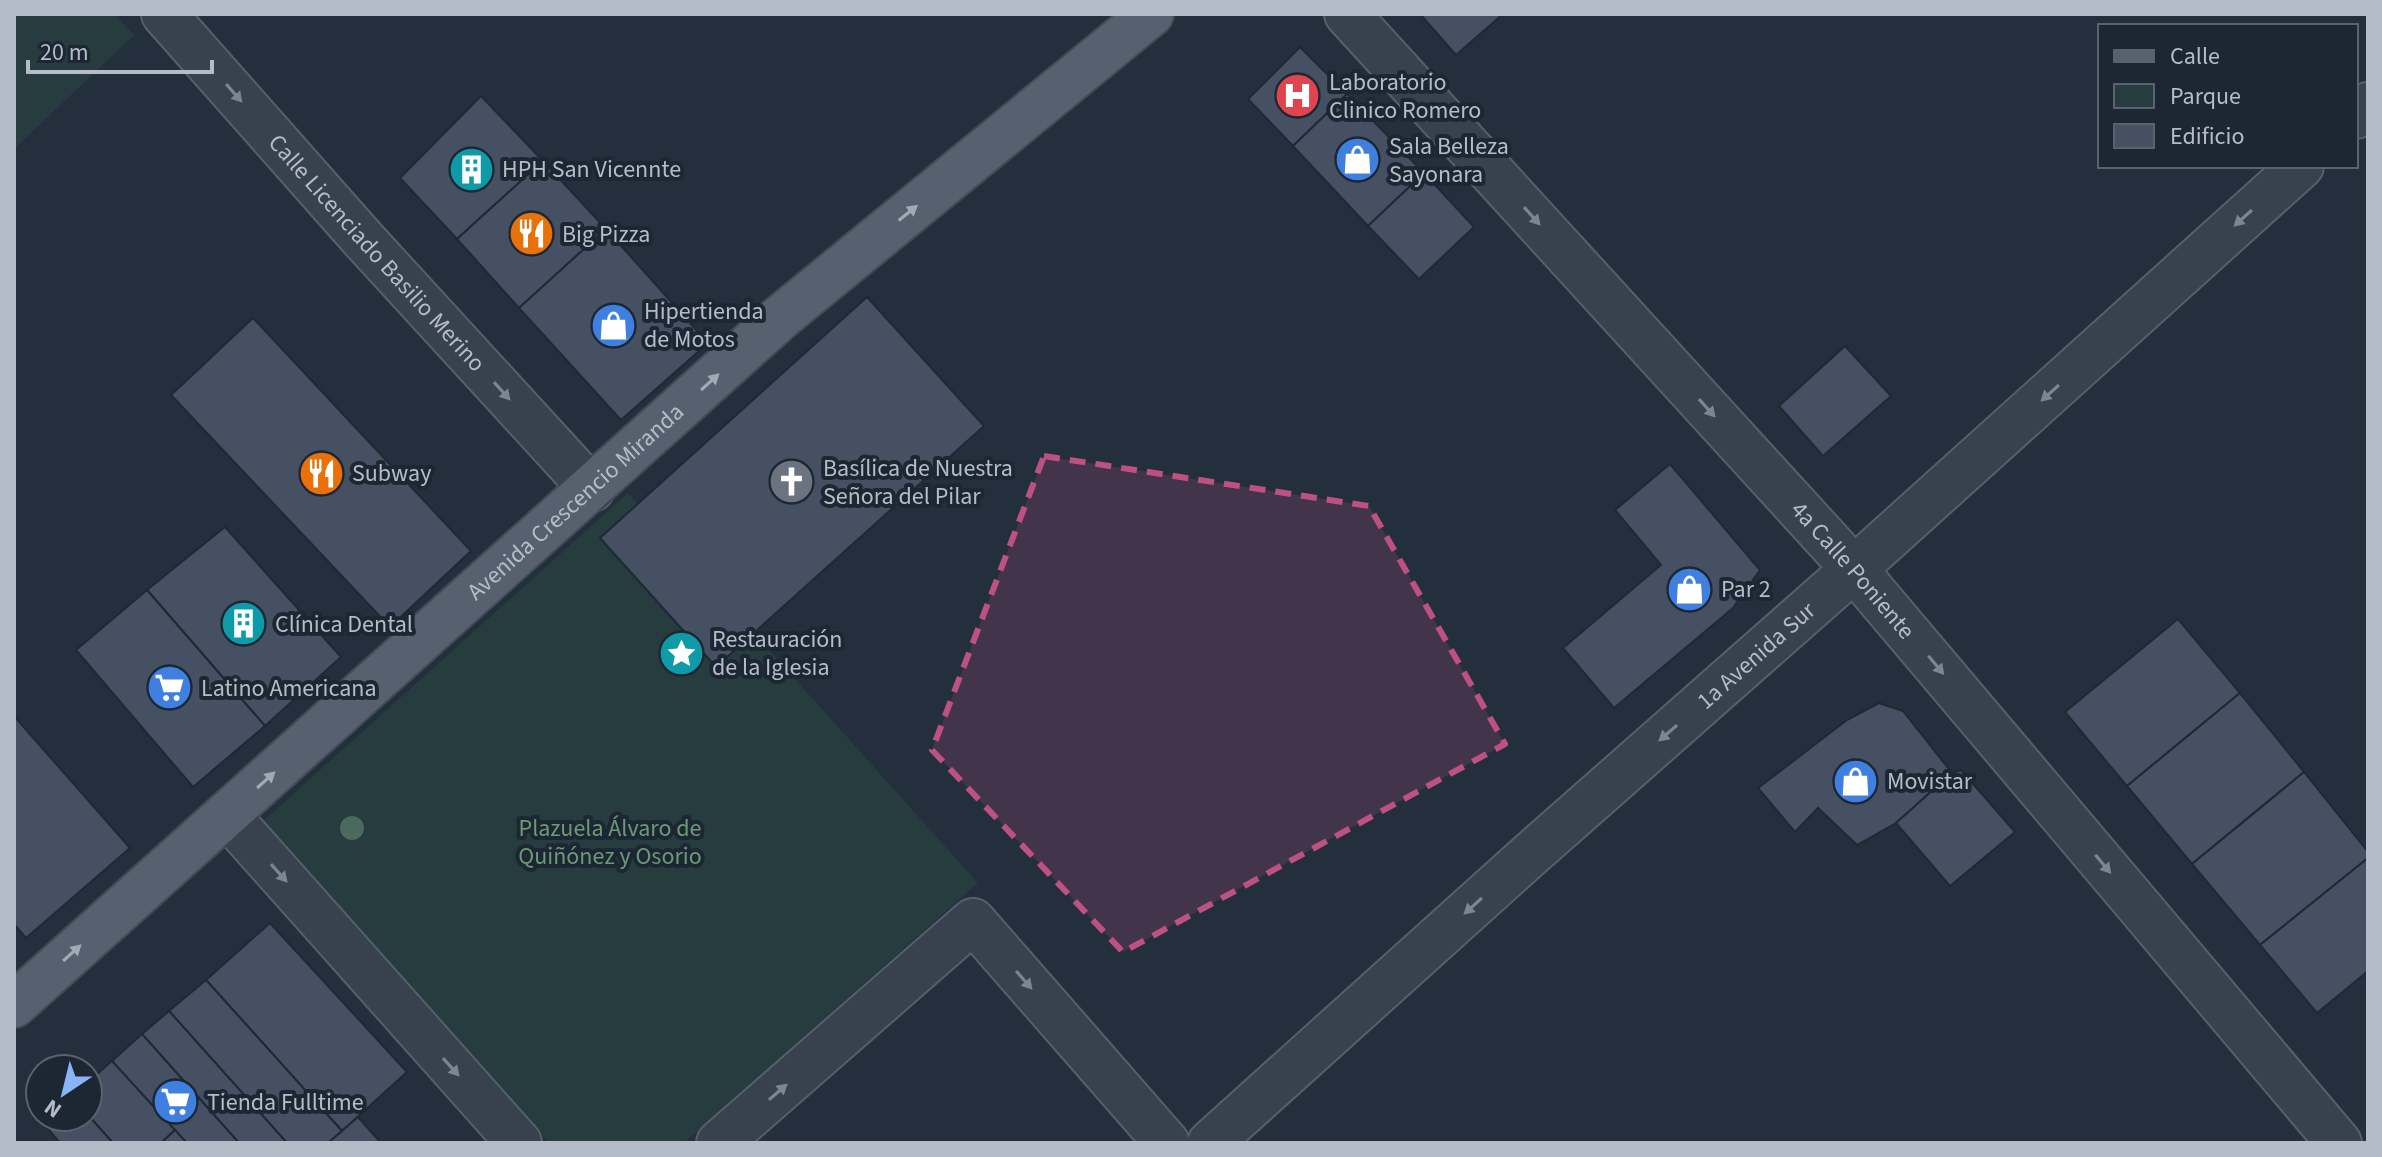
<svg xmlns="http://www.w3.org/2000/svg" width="2382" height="1157" font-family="'Source Sans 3',sans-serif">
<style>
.green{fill:#263c3f}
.building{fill:#455162;stroke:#1f2835;stroke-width:2}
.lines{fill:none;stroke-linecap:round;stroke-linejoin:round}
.minor-casing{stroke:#565f6c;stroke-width:48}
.major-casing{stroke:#414a57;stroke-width:48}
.minor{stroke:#38414e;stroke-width:44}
.major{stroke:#56606e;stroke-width:44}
.tree{fill:#4b6a5d}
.oneway{fill:#7c8592}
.oneway2{fill:#a1aab7}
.marked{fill:#bd5182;fill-opacity:0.2;stroke:#bd5182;stroke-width:6;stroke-dasharray:16 10;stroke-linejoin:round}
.labels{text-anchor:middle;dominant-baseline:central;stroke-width:8;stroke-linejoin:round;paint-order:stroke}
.poi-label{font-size:24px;fill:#b4bcc9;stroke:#1d2633;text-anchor:start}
.street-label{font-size:24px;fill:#b4bcc9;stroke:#1d2633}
.park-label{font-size:24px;fill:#6b9a76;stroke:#1d2633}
</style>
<rect width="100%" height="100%" fill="#242f3e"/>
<g class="green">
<path d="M 14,14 L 114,14 L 134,35 L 14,149 Z"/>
<path d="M 628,493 L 978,883 L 684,1143 L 549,1143 L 261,823 Z"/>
</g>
<g class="building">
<path d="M 1420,14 L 1503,14 L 1456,55 Z"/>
<path d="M 1300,47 L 1347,94 L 1293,146 L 1248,99 Z"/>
<path d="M 1347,94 L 1424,173 L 1368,226 L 1293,146 Z"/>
<path d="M 481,96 L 543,161 L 457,239 L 400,178 Z"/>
<path d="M 543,161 L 606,229 L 519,308 L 457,239 Z"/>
<path d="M 1424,173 L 1474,227 L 1419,279 L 1368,226 Z"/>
<path d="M 606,229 L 708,343 L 621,420 L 519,308 Z"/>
<path d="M 867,297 L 984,426 L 716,667 L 600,538 Z"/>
<path d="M 253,318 L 471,551 L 390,627 L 171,395 Z"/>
<path d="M 1845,346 L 1891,396 L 1823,456 L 1779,406 Z"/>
<path d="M 1670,464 L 1760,570 L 1733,608 L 1614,708 L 1563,648 L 1661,565 L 1615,510 Z"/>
<path d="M 225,527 L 341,657 L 265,726 L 147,590 Z"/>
<path d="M 147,590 L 265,726 L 193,787 L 76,650 Z"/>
<path d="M 2178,619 L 2240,693 L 2127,786 L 2065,712 Z"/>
<path d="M 2240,693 L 2304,772 L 2192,864 L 2127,786 Z"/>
<path d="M 1879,703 L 1903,711 L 1952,773 L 1896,823 L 1857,845 L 1818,808 L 1795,832 L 1758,788 L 1847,720 Z"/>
<path d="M 14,716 L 130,848 L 26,938 L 14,924 Z"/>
<path d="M 1961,770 L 2015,832 L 1950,886 L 1896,823 L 1952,773 Z"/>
<path d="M 2304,772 L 2368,852 L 2368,858 L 2260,945 L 2192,864 Z"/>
<path d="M 2368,858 L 2368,971 L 2317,1013 L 2260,945 Z"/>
<path d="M 270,923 L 407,1072 L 342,1131 L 206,980 Z"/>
<path d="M 206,980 L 342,1131 L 328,1143 L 287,1143 L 169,1011 Z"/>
<path d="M 169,1011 L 287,1143 L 239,1143 L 142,1034 Z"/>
<path d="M 142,1034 L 239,1143 L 185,1143 L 112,1061 Z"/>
<path d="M 112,1061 L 175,1130 L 161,1143 L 113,1143 L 88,1115 L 88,1082 Z"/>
<path d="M 88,1115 L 113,1143 L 60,1143 L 42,1122 L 48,1117 L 88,1117 Z"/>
<path d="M 358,1117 L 381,1143 L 328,1143 L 342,1131 Z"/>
<path d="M 175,1130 L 187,1143 L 161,1143 Z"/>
</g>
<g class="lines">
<defs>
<g id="minor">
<path id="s1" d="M 164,14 L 362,238 L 592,489"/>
<path id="s2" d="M 1347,14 L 1854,569 L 2339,1143"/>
<path d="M 2356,116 L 2368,105"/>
<path d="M 227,815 L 519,1143"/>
<path d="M 719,1143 L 973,921 L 1167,1143"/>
<path id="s3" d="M 1210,1143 L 1523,861 L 1854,569 L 2301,166"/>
</g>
<g id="major">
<path id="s4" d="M 14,1005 L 781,317 L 1151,14"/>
</g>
</defs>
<use href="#minor" class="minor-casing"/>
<use href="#major" class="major-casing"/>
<use href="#minor" class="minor"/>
<use href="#major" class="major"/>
</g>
<circle class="tree" cx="352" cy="828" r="12"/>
<defs><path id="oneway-solid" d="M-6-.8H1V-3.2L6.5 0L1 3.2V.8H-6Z" transform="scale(2)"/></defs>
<g class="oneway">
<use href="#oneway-solid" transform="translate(234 93) rotate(49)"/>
<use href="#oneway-solid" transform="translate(1532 216) rotate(48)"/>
<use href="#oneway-solid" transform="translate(2243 218) rotate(138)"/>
<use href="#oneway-solid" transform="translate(502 391) rotate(48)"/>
<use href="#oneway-solid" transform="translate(2050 393) rotate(138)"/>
<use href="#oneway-solid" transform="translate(1707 408) rotate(48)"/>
<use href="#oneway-solid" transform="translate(1936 665) rotate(50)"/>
<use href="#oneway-solid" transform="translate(1668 733) rotate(139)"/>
<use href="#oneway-solid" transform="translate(2103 864) rotate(50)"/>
<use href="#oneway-solid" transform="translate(279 873) rotate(48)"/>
<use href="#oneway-solid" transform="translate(1473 906) rotate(138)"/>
<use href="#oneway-solid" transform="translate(1024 980) rotate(49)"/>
<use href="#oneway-solid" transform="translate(451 1067) rotate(48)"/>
<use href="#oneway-solid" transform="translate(778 1092) rotate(-41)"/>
</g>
<g class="oneway2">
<use href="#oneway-solid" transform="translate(908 213) rotate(-39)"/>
<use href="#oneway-solid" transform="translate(710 382) rotate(-42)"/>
<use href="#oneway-solid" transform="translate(266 780) rotate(-42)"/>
<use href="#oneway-solid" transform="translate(72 953) rotate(-42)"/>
</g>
<path class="marked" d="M 1044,456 L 1369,506 L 1505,744 L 1123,952 L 932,750 Z"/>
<defs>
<symbol id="hospital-disc" viewBox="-11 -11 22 22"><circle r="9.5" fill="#e0444e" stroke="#1d2633"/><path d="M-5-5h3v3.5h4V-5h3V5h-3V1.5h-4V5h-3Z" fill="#fff"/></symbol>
<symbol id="shop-disc" viewBox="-11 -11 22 22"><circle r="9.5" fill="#3f7fe0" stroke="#1d2633"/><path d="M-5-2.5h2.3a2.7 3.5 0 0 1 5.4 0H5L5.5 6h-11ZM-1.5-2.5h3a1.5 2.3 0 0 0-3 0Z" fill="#fff"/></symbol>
<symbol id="building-disc" viewBox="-11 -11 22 22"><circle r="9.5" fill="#0f9aa8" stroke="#1d2633"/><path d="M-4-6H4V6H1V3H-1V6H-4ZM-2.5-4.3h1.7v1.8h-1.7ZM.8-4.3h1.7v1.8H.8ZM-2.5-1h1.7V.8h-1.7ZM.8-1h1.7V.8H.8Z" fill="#fff"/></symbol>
<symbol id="restaurant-disc" viewBox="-11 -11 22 22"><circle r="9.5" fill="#e8710a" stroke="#1d2633"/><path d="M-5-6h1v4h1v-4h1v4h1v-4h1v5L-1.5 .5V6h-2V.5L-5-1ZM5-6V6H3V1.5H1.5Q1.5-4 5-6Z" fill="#fff"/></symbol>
<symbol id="church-disc" viewBox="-11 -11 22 22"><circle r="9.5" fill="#6b7280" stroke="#1d2633"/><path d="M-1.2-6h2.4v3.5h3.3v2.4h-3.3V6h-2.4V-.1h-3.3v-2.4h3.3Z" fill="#fff"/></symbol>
<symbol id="sight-disc" viewBox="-11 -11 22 22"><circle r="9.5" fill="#0f9aa8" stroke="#1d2633"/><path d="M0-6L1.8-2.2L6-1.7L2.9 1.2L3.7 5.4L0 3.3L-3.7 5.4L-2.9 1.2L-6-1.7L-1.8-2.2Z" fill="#fff"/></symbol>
<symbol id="supermarket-disc" viewBox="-11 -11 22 22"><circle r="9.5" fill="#3f7fe0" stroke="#1d2633"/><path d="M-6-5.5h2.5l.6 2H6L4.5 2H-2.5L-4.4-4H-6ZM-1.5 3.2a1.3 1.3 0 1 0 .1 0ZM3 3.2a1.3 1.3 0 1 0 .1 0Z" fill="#fff"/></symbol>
</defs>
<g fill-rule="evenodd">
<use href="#hospital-disc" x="1272" y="70" width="51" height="51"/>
<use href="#shop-disc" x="1332" y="134" width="51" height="51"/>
<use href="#building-disc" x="446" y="144" width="51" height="51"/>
<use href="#restaurant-disc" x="506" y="208" width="51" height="51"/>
<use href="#shop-disc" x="588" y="300" width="51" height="51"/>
<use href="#restaurant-disc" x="296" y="448" width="51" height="51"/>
<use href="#church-disc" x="766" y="456" width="51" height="51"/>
<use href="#shop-disc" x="1664" y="564" width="51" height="51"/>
<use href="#building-disc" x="218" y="598" width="51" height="51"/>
<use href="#sight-disc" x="656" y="628" width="51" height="51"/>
<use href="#supermarket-disc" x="144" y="662" width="51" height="51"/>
<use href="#shop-disc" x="1830" y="756" width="51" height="51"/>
<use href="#supermarket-disc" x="150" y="1076" width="51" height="51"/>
</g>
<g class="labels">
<g class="poi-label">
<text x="1329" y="82">Laboratorio<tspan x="1329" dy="28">Clinico Romero</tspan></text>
<text x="1389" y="146">Sala Belleza<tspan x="1389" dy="28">Sayonara</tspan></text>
<text x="502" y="169">HPH San Vicennte</text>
<text x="562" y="234">Big Pizza</text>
<text x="644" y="311">Hipertienda<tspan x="644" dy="28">de Motos</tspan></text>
<text x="823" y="468">Basílica de Nuestra<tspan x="823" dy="28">Señora del Pilar</tspan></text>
<text x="352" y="473">Subway</text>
<text x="1721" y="589">Par 2</text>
<text x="275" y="624">Clínica Dental</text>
<text x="712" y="639">Restauración<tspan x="712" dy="28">de la Iglesia</tspan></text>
<text x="201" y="688">Latino Americana</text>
<text x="1887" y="781">Movistar</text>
<text x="207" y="1102">Tienda Fulltime</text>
</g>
<g class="street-label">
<text stroke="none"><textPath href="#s1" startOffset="320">Calle Licenciado Basilio Merino</textPath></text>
<text stroke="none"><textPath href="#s4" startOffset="754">Avenida Crescencio Miranda</textPath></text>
<text stroke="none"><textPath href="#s2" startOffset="752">4a Calle Poniente</textPath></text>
<text stroke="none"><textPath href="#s3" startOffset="732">1a Avenida Sur</textPath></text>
</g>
<g class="park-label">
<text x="610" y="828">Plazuela Álvaro de<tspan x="610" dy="28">Quiñónez y Osorio</tspan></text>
</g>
</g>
<rect width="2382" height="1157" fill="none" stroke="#b4bcc9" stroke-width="32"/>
<rect x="2098" y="24" width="260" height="144" fill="#1d2633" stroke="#59626f" stroke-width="2"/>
<rect x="2114" y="50" width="40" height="12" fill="#56606e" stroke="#59626f" stroke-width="2"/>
<text x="2170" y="64" font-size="24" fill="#b4bcc9">Calle</text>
<rect x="2114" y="84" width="40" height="24" fill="#263c3f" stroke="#59626f" stroke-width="2"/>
<text x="2170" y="104" font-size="24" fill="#b4bcc9">Parque</text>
<rect x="2114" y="124" width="40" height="24" fill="#455162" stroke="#59626f" stroke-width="2"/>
<text x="2170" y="144" font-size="24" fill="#b4bcc9">Edificio</text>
<g transform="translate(64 1093) rotate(215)"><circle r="38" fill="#1d2633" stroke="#59626f" stroke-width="2"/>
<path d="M0-6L14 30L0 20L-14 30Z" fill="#8ab4f8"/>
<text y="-12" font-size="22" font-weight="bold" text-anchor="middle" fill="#b4bcc9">N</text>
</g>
<path d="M28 60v12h184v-12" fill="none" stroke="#b4bcc9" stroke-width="4"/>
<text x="40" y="60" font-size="24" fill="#b4bcc9" stroke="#1d2633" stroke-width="6" paint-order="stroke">20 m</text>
</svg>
